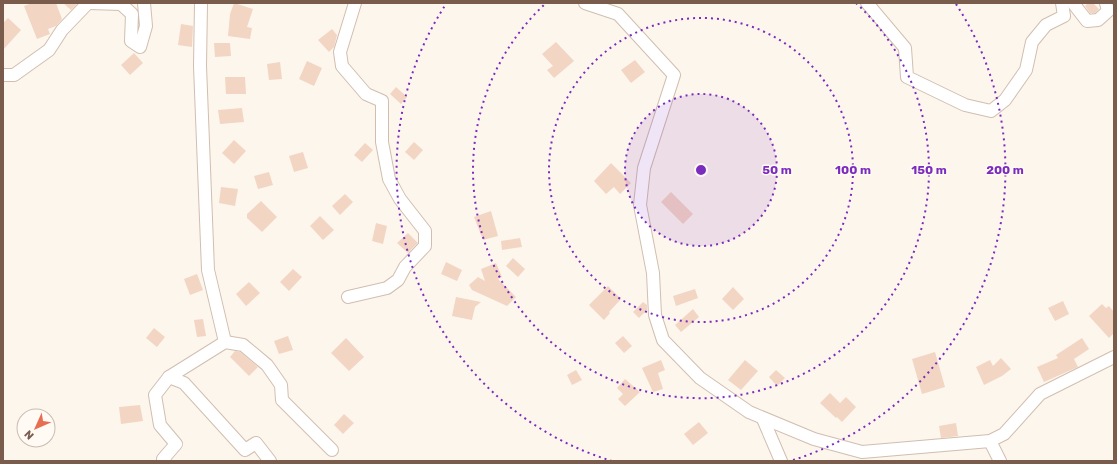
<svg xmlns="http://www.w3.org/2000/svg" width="1117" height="464" font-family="Rubik,sans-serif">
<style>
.building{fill:#f3d5c3}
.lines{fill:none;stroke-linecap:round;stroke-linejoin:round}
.street-casing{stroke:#d1beb0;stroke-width:14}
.street{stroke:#fff;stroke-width:12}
.ring{fill:none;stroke:#7b2cbf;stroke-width:2;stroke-dasharray:2 4}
.centre{fill:#7b2cbf;stroke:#fffaf3;stroke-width:2}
.ring-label{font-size:12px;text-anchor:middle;font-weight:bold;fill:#7b2cbf;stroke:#fffaf3;stroke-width:3;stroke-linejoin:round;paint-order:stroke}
</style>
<rect width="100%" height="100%" fill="#fdf6ec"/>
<g class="building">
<path d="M 32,3 L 56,3 L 62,19 L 56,26 L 48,29 L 50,34 L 37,39 L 24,6 Z"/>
<path d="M 63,3 L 78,3 L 71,10 Z"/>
<path d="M 234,3 L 253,9 L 247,27 L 252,28 L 250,39 L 228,36 L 230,14 Z"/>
<path d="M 1088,3 L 1093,3 L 1099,9 L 1095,13 L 1090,13 L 1085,6 Z"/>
<path d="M 8,18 L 21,30 L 3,50 L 3,23 Z"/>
<path d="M 181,24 L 193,26 L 192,47 L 178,45 Z"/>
<path d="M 332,29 L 337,35 L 334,47 L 329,52 L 318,40 Z"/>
<path d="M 556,42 L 574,61 L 554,78 L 547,70 L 553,66 L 542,54 Z"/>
<path d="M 214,43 L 230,43 L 231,56 L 215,57 Z"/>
<path d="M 134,53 L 143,63 L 130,75 L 121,65 Z"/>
<path d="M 635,60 L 645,72 L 631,83 L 621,70 Z"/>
<path d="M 307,61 L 322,68 L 314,86 L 299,79 Z"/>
<path d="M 280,62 L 282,79 L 269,80 L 267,64 Z"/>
<path d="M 225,77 L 245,77 L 246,94 L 226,94 Z"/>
<path d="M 396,87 L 407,97 L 401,104 L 390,94 Z"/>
<path d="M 242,108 L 244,122 L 220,124 L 218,110 Z"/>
<path d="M 234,140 L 246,151 L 234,164 L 222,153 Z"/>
<path d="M 414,142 L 423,150 L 414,160 L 405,152 Z"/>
<path d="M 365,143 L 373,150 L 362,162 L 354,155 Z"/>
<path d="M 303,152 L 308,168 L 294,172 L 289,156 Z"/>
<path d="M 611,163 L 631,183 L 620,194 L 614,187 L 606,194 L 594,181 Z"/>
<path d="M 269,172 L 273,185 L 258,189 L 254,176 Z"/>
<path d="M 221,187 L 238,189 L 235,206 L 219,203 Z"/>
<path d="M 671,192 L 693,214 L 683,224 L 661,202 Z"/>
<path d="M 345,194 L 353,202 L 340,215 L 332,206 Z"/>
<path d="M 261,201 L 277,217 L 262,232 L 247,218 L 247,214 Z"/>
<path d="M 491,211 L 498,236 L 483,240 L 474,217 Z"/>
<path d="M 320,216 L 334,230 L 323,240 L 310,226 Z"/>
<path d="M 376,223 L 387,226 L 383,244 L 372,241 Z"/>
<path d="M 408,233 L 418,243 L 408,253 L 397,243 Z"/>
<path d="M 520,238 L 522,247 L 502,250 L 501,241 Z"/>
<path d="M 513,258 L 525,269 L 518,277 L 506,266 Z"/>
<path d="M 446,262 L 462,270 L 457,281 L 441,274 Z"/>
<path d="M 496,263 L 502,277 L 498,279 L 516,297 L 507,306 L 472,290 L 469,285 L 478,277 L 485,281 L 481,269 Z"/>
<path d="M 293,269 L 302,277 L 289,291 L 280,282 Z"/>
<path d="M 197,274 L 203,290 L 190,295 L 184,279 Z"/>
<path d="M 249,282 L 260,293 L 246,306 L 236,294 Z"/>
<path d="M 608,286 L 621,299 L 609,312 L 610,313 L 604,320 L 589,305 Z"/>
<path d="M 733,287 L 744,299 L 733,310 L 722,299 Z"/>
<path d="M 695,289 L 698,298 L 676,306 L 673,296 Z"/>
<path d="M 456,297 L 481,302 L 475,307 L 472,320 L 452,316 Z"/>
<path d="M 1063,301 L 1069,314 L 1055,321 L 1048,308 Z"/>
<path d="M 643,302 L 647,305 L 647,310 L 639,318 L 633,312 Z"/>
<path d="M 1102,304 L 1106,308 L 1109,306 L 1114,312 L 1114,333 L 1109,338 L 1089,316 Z"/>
<path d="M 693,309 L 699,317 L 681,332 L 675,325 Z"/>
<path d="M 203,319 L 206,336 L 197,337 L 194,320 Z"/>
<path d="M 154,328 L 165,337 L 157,347 L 146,338 Z"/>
<path d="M 288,336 L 293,350 L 279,354 L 274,341 Z"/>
<path d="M 623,336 L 632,346 L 624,353 L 615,343 Z"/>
<path d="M 346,338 L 364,357 L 349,371 L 331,353 Z"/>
<path d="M 1082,338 L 1089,349 L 1074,359 L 1078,367 L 1044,382 L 1037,367 L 1058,358 L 1056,355 Z"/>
<path d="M 235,351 L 240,352 L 258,367 L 249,376 L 230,357 Z"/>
<path d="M 935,352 L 945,387 L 922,394 L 912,359 Z"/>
<path d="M 1001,358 L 1011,369 L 1002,376 L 984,385 L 976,367 L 990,360 L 993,366 Z"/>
<path d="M 661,360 L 665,370 L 658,373 L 663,389 L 653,392 L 642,368 Z"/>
<path d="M 745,360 L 758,371 L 741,390 L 728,380 Z"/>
<path d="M 576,370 L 582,380 L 572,385 L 567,375 Z"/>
<path d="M 776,370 L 785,378 L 777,386 L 769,377 Z"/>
<path d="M 625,379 L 640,392 L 625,406 L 618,399 L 623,394 L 617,388 Z"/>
<path d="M 830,393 L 840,403 L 846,397 L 856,407 L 842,422 L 837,417 L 836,418 L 820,403 Z"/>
<path d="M 140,405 L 143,421 L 121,424 L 119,407 Z"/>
<path d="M 344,414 L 354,423 L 343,434 L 334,425 Z"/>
<path d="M 699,422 L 708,433 L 693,445 L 684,434 Z"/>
<path d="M 956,423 L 958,436 L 941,438 L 939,426 Z"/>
</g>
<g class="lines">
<defs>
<g id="street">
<path d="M 89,3 L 121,4 L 132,14 L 131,41 L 140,47 L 146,26 L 144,3"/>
<path d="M 201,3 L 200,66 L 208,270 L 225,342"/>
<path d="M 585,3 L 618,14 L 674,75 L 644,168 L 640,205 L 653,273 L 655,315 L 663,340 L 700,378 L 749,412 L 814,439 L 862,452 L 990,441 L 1004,434 L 1040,394 L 1114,357"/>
<path d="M 867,3 L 905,48 L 907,77 L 965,105 L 991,111 L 1005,100 L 1026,70 L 1032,42 L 1046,25 L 1064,16 L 1062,3"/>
<path d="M 1073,3 L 1087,21 L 1098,20 L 1108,11 L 1106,3"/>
<path d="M 3,75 L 14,75 L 49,50 L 62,30 L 88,3"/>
<path d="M 348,297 L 387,288 L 398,280 L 405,267 L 425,246 L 425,231 L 400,199 L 389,179 L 382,142 L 382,101 L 366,94 L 342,66 L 340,52 L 355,3"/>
<path d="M 169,377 L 184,383 L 245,450 L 256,443 L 270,461"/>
<path d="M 763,419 L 781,461"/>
<path d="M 990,441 L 1000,461"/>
<path d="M 165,461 L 163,459 L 176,444 L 160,425 L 155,395 L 169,377 L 225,342 L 243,345 L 267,365 L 281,385 L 282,400 L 332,450"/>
</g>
</defs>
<use href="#street" class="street-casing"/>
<use href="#street" class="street"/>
</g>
<circle cx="701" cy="170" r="76" fill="#7b2cbf" fill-opacity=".12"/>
<g class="ring">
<circle cx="701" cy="170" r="76"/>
<circle cx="701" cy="170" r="152"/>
<path d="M856 3A228 228 0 1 1 546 3"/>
<path d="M612 461A304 304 0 0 1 446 4M956 4A304 304 0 0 1 790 461"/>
</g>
<circle cx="701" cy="170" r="6" class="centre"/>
<g class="ring-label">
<text x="777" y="174">50 m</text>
<text x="853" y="174">100 m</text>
<text x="929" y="174">150 m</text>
<text x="1005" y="174">200 m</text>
</g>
<rect width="1117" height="464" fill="none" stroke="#7a5c4d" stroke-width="8"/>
<g transform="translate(36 428) rotate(225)"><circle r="19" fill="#fffaf3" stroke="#cabbb1"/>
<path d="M0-3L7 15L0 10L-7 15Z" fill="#e76f51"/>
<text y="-6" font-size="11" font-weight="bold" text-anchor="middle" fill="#7a5c4d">N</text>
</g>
</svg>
